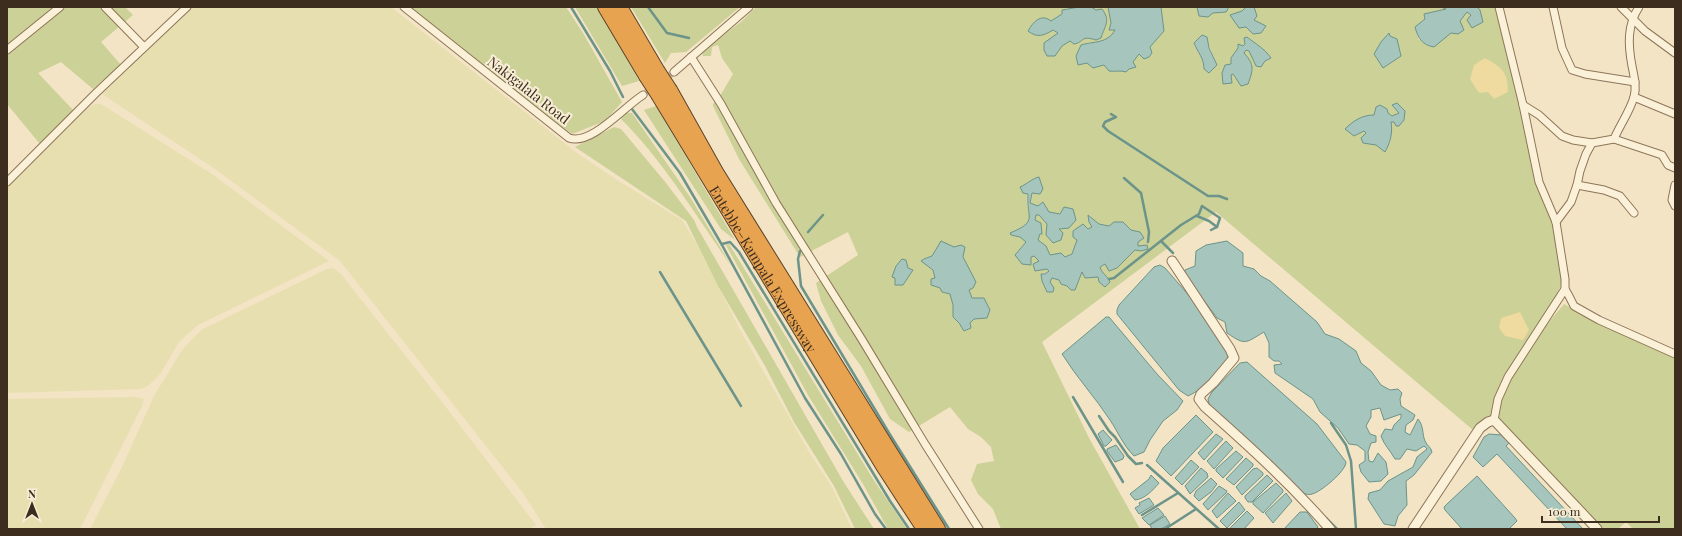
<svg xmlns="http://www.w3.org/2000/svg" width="1682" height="536" font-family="'Playfair Display',serif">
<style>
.farmland{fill:#e8dfb1}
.green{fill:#cbd197;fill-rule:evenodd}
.sand{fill:#efdaa0}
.water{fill:#a6c5bc;stroke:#6c948a}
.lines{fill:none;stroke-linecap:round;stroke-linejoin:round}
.stream{stroke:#6c948a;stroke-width:2.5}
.minor-tunnel{stroke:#cebfa3;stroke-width:7;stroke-dasharray:7 3.5;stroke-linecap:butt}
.minor-casing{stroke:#8e7559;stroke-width:9}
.tertiary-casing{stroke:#8e7559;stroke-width:11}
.motorway-casing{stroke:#5c432d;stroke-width:16}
.minor{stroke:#fbf1d9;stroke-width:7}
.tertiary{stroke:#fbf1d9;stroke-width:9}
.motorway{stroke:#e7a34f;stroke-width:14}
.motorway-bridge-casing{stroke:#5c432d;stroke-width:16;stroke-linecap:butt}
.motorway-bridge{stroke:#e7a34f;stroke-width:14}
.labels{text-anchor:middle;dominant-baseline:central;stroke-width:4;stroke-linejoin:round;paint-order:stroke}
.street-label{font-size:14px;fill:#3d2d1e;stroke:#f8eed5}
</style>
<rect width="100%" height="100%" fill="#f2e4c4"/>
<g class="farmland">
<path d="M 192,7 L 391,7 L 577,153 L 617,180 L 682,220 L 701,251 L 739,328 L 809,452 L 832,487 L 852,529 L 546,529 L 523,493 L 340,261 L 215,169 L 102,94 Z"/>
<path d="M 95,104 L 101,104 L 212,174 L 329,261 L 198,325 L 179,342 L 161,373 L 148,386 L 140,389 L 7,393 L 7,187 L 87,108 Z"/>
<path d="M 333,268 L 341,274 L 442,402 L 536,525 L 529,529 L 90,529 L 122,467 L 154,396 L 182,350 L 196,335 L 203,329 L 327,269 Z"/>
<path d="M 135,397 L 144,399 L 142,406 L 80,529 L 7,529 L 7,399 Z"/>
</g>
<g class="green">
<path d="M 7,7 L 125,7 L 133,15 L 101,42 L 121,65 L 93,89 L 61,62 L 38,73 L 74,111 L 40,144 L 7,104 Z"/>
<path d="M 409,7 L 566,7 L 583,33 L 622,102 L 605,121 L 572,134 L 504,84 Z"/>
<path d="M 575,7 L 598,7 L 639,81 L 622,86 Z"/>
<path d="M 631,7 L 740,7 L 686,52 L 671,53 L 665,63 Z"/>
<path d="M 756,7 L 1079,7 L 1071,9 L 1067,8 L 1057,18 L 1028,31 C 1037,38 1043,36 1053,30 L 1058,34 L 1053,37 L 1062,46 L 1070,41 L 1074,44 C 1085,42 1080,35 1096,40 L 1101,38 L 1107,21 L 1091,7 L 1108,7 L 1111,23 L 1109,30 L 1116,30 C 1107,44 1094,41 1081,45 L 1076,56 L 1078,65 L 1087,63 L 1093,68 L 1104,65 L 1114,72 L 1120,70 L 1126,72 L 1139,54 L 1152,53 L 1150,47 L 1164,31 L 1161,7 L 1197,7 L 1199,10 L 1212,13 L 1226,12 L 1229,7 L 1246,7 L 1242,11 L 1230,15 L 1242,26 L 1246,27 L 1254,20 L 1254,7 L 1441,7 L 1447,9 L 1424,14 L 1425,19 L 1415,27 L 1419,40 L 1460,21 L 1467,12 L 1472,15 L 1480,10 L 1477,7 L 1497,7 L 1553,223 L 1562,282 L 1553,303 L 1522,354 L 1492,414 L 1473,430 L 1216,212 L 1042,342 L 1089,438 L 1140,529 L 1001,529 L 993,509 L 978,494 L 971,480 L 977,464 L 994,461 L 991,447 L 981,437 L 968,429 L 950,407 L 909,432 L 890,419 L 861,366 L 838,335 L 821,301 L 816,283 L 858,255 L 848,232 L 800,257 L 739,159 L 713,106 L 713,104 L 720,96 L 733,74 L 722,58 L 718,45 L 712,47 L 711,56 L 703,56 L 701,51 L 741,22 ZM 1389,34 L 1401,55 L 1383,68 ZM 1202,35 C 1210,44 1212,54 1217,66 L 1204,69 L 1204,61 L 1194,43 ZM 1247,37 C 1257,45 1264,48 1271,58 L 1265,61 L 1246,50 L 1244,53 L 1235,79 L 1233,74 L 1231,75 C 1231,56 1229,56 1245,44 L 1244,38 ZM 1397,103 L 1405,111 L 1394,122 L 1391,122 L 1376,145 L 1363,142 L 1366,133 L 1364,131 L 1374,115 L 1388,113 L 1392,116 L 1400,113 L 1392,105 ZM 1038,177 L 1042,189 L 1032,193 L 1030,203 L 1049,212 L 1061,214 L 1064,207 L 1059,229 L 1046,235 L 1047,224 L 1039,215 L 1036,215 C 1034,224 1041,231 1038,240 L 1046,246 L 1050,255 L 1061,254 L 1065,257 L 1072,254 L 1077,240 L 1092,227 L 1089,222 L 1089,215 L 1099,224 L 1109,226 L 1114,222 L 1123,222 C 1129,229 1138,237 1138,246 L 1148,249 L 1141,251 L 1135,250 L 1117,268 L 1109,271 L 1105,264 L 1100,267 L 1103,274 L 1109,279 L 1084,274 L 1082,272 L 1075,290 L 1071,290 L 1060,280 L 1052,278 L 1050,282 L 1053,292 L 1047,292 L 1042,281 L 1042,274 L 1050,272 L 1034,256 L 1031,257 L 1017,252 L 1026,242 L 1020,237 L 1011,235 C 1017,231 1024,228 1029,222 C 1033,216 1028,209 1027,203 C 1026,194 1028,179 1038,177 ZM 938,247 L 954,247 L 963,257 L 976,282 L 969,290 L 972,298 L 974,319 L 970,323 L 971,328 L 965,331 L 953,317 L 953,305 L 950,294 L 942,292 L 933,270 L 921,261 L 924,259 L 932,256 Z"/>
<path d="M 656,106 L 735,240 L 721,229 L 644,110 Z"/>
<path d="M 626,113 L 632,113 L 690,197 L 732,267 C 698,219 663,160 621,119 Z"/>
<path d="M 614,127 L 621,129 L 666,183 L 694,220 L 697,227 L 843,481 L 874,529 L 855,529 L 834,486 L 794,422 L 765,366 L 718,286 L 686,221 L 575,147 Z"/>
<path d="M 729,244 L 873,479 L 907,529 L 888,529 L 863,484 L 808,395 L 726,245 Z"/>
<path d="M 1564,304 L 1609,328 L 1675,358 L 1675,529 L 1633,529 L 1626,522 L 1618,529 L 1602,529 L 1497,418 C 1498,380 1541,332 1564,304 Z"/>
</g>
<g class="sand">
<path d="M 1485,58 C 1501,67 1508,71 1508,92 L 1494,99 L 1488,92 L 1479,93 L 1470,79 L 1474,65 Z"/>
<path d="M 1520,312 L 1529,330 L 1523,340 L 1505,336 L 1499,328 L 1501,318 Z"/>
</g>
<g class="water">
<path d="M 1079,7 L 1091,7 L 1096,10 L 1102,9 C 1111,21 1105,25 1101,38 L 1096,40 C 1080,35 1085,42 1074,44 L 1070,41 L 1062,46 L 1055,56 L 1047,56 L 1044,50 L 1044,43 L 1058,33 L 1053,30 C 1043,36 1037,38 1028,31 C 1033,22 1041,13 1051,21 L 1062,14 L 1062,10 Z"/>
<path d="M 1108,7 L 1161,7 L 1164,31 L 1150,47 L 1152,53 L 1149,57 L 1144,59 L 1139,54 L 1133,62 L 1136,67 L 1129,69 L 1126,72 C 1120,70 1115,72 1109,71 L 1104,65 L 1093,68 L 1087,63 L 1078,65 L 1076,56 L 1081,45 C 1094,41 1107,44 1115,30 L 1109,30 L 1111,23 Z"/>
<path d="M 1197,7 L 1229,7 L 1226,12 L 1213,13 L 1208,17 L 1199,16 Z"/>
<path d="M 1246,7 L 1254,7 L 1257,16 L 1254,20 L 1266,26 L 1261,33 L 1253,34 L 1246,27 L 1239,28 L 1230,15 L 1242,11 Z"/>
<path d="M 1441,7 L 1477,7 L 1480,10 L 1483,22 L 1472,28 L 1467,20 L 1471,15 L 1467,12 L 1460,21 L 1464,30 L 1458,34 L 1451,33 L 1434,47 C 1422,45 1418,38 1415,27 L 1425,19 L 1424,14 L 1446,9 Z"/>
<path d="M 1389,33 L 1390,36 L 1397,39 L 1401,56 L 1383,68 L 1374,54 L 1381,42 Z"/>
<path d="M 1202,35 L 1207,37 L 1209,48 L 1217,65 L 1209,73 L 1204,69 C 1204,58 1198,53 1194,43 Z"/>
<path d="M 1247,37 C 1257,45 1264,48 1271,58 L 1265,61 L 1261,67 L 1256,66 L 1249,51 L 1246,50 L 1244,53 C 1255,65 1253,70 1248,84 L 1241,86 L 1233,74 L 1231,75 L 1232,83 L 1223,84 L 1222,73 L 1225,65 L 1231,64 L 1231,58 L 1238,48 L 1238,44 L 1243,46 L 1245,44 L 1244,38 Z"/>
<path d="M 1397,103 L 1405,111 L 1404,120 L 1399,126 L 1396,126 L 1394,122 L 1391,122 C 1393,133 1390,143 1385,152 L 1376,145 L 1363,143 L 1361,138 L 1366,133 L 1364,131 L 1354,136 L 1345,129 C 1353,121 1362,115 1374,115 L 1376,107 L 1380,105 L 1387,109 L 1388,113 L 1392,116 L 1399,113 L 1392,105 Z"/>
<path d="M 1039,177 L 1043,189 L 1040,194 L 1032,193 L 1030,203 L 1038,206 L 1043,202 L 1049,212 L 1060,214 L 1064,207 L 1073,209 L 1076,220 L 1069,228 L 1059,229 L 1063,233 L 1061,240 L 1053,243 L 1046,235 L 1047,224 L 1039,215 L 1036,215 L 1035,220 L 1041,223 L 1042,234 L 1040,234 L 1038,240 L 1046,246 L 1050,255 L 1061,253 L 1065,257 L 1072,254 L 1077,240 L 1073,237 L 1073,231 L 1083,224 L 1088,229 L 1092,227 L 1089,222 L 1088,215 L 1099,224 L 1109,226 L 1114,222 L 1123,222 L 1131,230 L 1140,232 L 1144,238 L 1138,242 L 1138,246 L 1147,245 L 1148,249 L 1141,251 L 1135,250 L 1117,268 L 1109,271 L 1105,264 L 1100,267 C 1102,274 1108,276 1110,282 L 1105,287 L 1099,282 L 1098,277 L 1085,278 L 1082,272 L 1075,290 L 1071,290 L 1067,286 L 1061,284 L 1059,280 L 1052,278 L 1050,282 L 1054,288 L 1053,292 L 1047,292 L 1042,281 L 1041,274 L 1045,274 L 1049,271 L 1047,269 L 1035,271 L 1033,264 L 1039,261 L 1034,256 L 1031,257 L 1031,265 L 1022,264 L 1015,255 L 1026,242 L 1020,237 L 1011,235 L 1010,233 C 1039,221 1026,218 1028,194 L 1023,193 L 1020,187 C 1027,184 1033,178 1039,177 Z"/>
<path d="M 941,241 L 954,247 L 961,245 L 965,247 L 963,257 L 976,282 L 973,288 L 969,290 L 972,298 L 984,298 L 990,310 L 987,318 L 974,319 L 970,323 L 971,328 L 964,331 L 959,323 L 953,317 L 953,305 L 950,294 L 942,292 L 940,288 L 931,285 L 931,279 L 935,278 L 933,270 L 921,261 L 924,259 L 932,256 Z"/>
<path d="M 1227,241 L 1243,253 L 1243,266 L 1254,269 L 1261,276 L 1270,281 L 1317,322 L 1325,334 L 1339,339 L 1356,351 L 1361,363 L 1371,371 L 1381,385 L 1390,390 L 1398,389 L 1402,393 L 1400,399 L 1401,406 L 1415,415 L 1413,420 L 1406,425 L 1405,432 L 1410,435 L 1418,419 C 1424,426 1422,434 1425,441 C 1427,446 1431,447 1432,452 L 1414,475 L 1406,481 L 1407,505 L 1398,516 L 1395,526 L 1384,524 L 1368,499 L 1369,493 L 1380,490 L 1388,481 L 1413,467 L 1417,457 L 1427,449 L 1424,446 L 1416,451 L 1407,449 L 1400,459 L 1395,459 C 1390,450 1384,445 1381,436 L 1385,429 L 1392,430 L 1394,425 L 1401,418 L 1401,414 L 1384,420 L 1380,408 L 1371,410 L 1371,417 L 1366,426 L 1370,434 L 1376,436 L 1376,442 L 1371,443 L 1368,452 L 1369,461 L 1373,462 L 1378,453 L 1386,462 L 1388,474 L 1381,481 L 1369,482 L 1361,472 L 1359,465 L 1365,461 L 1365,451 L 1357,445 L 1349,444 L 1338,428 L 1320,412 L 1313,399 L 1275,373 L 1274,365 L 1282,364 L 1279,361 L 1274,361 L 1269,357 L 1269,343 L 1264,332 C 1245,343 1246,346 1227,333 L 1225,322 L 1217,318 L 1185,275 L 1185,270 L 1195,266 L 1196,251 L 1206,245 Z"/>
<path d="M 902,259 L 906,260 L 908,268 L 913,270 L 903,285 L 895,285 L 895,278 L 892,277 L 896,266 Z"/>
<path d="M 1160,265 L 1165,268 L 1199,307 L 1228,353 C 1228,372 1204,388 1188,396 L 1179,390 L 1117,314 L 1117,310 L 1119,305 L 1154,267 Z"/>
<path d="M 1106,317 L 1109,317 L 1157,374 L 1183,401 L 1177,410 L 1163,421 L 1150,440 L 1144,452 L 1134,456 C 1123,445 1118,432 1110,420 C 1095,397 1077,378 1062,354 Z"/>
<path d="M 1247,362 L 1317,424 L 1346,462 C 1346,471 1321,492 1312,494 C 1307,496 1302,492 1297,490 L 1210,407 L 1208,399 L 1212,392 L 1240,363 Z"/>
<path d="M 1196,415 L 1213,432 L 1171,476 L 1156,461 L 1163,448 Z"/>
<path d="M 1103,430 L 1112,440 L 1106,446 L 1104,446 L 1098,434 Z"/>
<path d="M 1216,434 L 1223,439 L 1204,460 L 1198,453 Z"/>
<path d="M 1489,434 L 1502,435 L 1509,443 L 1506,446 L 1583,529 L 1567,529 L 1497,454 L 1483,467 L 1473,457 L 1484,437 Z"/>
<path d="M 1226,441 L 1233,448 L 1214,469 L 1207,461 Z"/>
<path d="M 1116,445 L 1124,456 L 1123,459 L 1115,462 L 1107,451 L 1107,449 Z"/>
<path d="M 1236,451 L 1243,457 L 1223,478 L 1216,471 L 1216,469 Z"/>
<path d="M 1246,458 L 1253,464 L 1253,466 L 1234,485 L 1226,479 Z"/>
<path d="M 1191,460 L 1199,467 L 1182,485 L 1175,478 Z"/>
<path d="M 1201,468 L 1207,473 L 1208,477 L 1190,494 L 1185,486 Z"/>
<path d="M 1257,468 L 1263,473 L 1263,475 L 1242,495 L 1236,487 L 1253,469 Z"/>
<path d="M 1151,475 L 1159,483 C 1153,490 1145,499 1135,500 L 1130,494 L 1149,479 Z"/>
<path d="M 1267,475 L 1273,481 L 1252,502 L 1248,502 L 1245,498 L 1245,496 Z"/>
<path d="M 1477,476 L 1515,518 L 1517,521 L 1509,529 L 1462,529 L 1445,510 L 1444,507 L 1448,503 Z"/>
<path d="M 1211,478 L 1217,484 L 1211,492 L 1199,501 L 1194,496 L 1196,491 Z"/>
<path d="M 1276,483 L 1283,490 L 1283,492 L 1263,513 L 1253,504 L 1253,502 Z"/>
<path d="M 1219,486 L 1227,491 L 1226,493 L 1208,510 L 1203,504 Z"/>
<path d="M 1228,493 L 1236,501 L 1217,518 L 1212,511 Z"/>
<path d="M 1286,493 L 1292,501 L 1273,523 L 1265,513 Z"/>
<path d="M 1149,498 L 1154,505 L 1139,514 L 1135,508 L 1140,505 L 1139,503 Z"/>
<path d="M 1239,502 L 1245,510 L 1227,528 L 1220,521 Z"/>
<path d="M 1158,508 L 1164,515 L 1149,525 L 1142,518 Z"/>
<path d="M 1247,511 L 1254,518 L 1244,529 L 1229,529 Z"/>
<path d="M 1300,512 L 1307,512 L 1318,527 L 1316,529 L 1284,529 Z"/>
<path d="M 1165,516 L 1170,524 L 1161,529 L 1152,529 L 1150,525 Z"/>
</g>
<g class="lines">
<g class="stream">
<path d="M 571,7 L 610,71 L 623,97"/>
<path d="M 648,7 L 667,33 L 689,38"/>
<path d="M 632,109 L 680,173 L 722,245 L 805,398 L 841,454 L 875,514 L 886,529"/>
<path d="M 1111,114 L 1116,117 L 1105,122 L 1103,126 L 1108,131 L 1208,196 L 1219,196 L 1227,199"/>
<path d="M 1124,178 L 1141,193 L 1149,232 L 1148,242"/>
<path d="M 1197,216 L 1209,221 L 1217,227 L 1211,230"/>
<path d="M 808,232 L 823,215"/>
<path d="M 1161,241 L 1173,253"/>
<path d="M 722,244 L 730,242 L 739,252 L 890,501 L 909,529"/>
<path d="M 800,251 L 798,259 L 801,286 L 889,433 L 949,529"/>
<path d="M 660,272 L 741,406"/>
<path d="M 1109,279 L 1114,278 L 1181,225 L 1199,214 L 1202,206 L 1220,218 L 1217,227"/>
<path d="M 1073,397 L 1123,482"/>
<path d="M 1099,416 L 1109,431 L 1115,437 L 1128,456 L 1136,464 L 1142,463"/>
<path d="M 1331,423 L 1346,445 L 1351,461 L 1356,529"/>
<path d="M 1147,465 L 1219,529"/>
<path d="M 1142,515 L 1178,493"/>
<path d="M 1326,518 L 1337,529"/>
<path d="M 1165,529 L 1196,509"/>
</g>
<path class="minor-tunnel" d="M 643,95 L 674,72"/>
<defs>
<g id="minor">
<path d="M 105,7 L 144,47"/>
<path d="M 404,7 L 569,138 C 591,146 625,106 643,95"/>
<path d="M 1499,7 L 1523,105 L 1539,182 L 1556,222 L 1565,279 L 1565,289 L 1569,296 L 1574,306 L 1599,320 L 1675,354"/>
<path d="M 1553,7 L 1562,48 L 1572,70 L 1585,74 L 1635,82"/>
<path d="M 1621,7 L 1645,31 L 1675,53"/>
<path d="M 7,50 L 60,7"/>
<path d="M 691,57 L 721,104 L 776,203 L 861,338 L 925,444 L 979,529"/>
<path d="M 674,72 L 749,7"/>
<path d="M 1634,97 L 1675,114"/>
<path d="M 1523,105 L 1539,115 L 1562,136 L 1573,140 L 1592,143"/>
<path d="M 1614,139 L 1662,155 L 1668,165 L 1675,168"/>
<path d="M 7,182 L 96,93 L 187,7"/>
<path d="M 1577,185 L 1604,190 L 1620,196 L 1634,213"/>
<path d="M 1675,185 L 1672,200 L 1675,206"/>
<path d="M 1556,222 L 1571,202 L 1577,185 L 1580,171 L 1586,154 L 1592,143 L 1614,139 C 1620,125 1630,111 1634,97 C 1637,87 1634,76 1632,66 C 1628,45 1627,25 1639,7"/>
<path d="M 1494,420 L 1498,399 L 1508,377 L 1565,289"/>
</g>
<g id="tertiary">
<path d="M 1172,261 L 1230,349 L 1234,358 L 1213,383 L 1201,394 L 1199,399 L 1205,407 C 1249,446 1292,485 1330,529"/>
<path d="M 1413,529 L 1480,428 L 1488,422 L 1494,420 L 1597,529"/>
</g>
<g id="motorway">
<path d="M 605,7 L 646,76"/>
<path d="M 620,7 L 657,70"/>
<path d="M 670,90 L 716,172 L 938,529"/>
<path id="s1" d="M 659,96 L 885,469 L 924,529"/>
</g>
</defs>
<use href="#minor" class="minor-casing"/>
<use href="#tertiary" class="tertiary-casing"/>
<use href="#motorway" class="motorway-casing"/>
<use href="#minor" class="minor"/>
<use href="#tertiary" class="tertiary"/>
<use href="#motorway" class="motorway"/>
<defs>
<g id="motorway-bridge">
<path d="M 657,70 L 670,90"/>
<path d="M 646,76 L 659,96"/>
</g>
</defs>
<use href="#motorway-bridge" class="motorway-bridge-casing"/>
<use href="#motorway-bridge" class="motorway-bridge"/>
</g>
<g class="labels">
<g class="street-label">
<text transform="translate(529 90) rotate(38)">Nakigalala Road</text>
<text stroke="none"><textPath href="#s1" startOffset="202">Entebbe–Kampala Expressway</textPath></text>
</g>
</g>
<rect width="1682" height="536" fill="none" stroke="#3d2d1e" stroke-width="16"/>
<g transform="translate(32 504)" stroke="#f8eed5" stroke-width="3" paint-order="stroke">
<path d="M0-3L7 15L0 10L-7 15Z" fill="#3d2d1e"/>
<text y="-6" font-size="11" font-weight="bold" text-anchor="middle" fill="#3d2d1e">N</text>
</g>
<path d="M1542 516v6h117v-6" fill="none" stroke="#3d2d1e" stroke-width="2"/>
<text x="1548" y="516" font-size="12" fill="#3d2d1e" stroke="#f8eed5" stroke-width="3" paint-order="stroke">100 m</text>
</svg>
